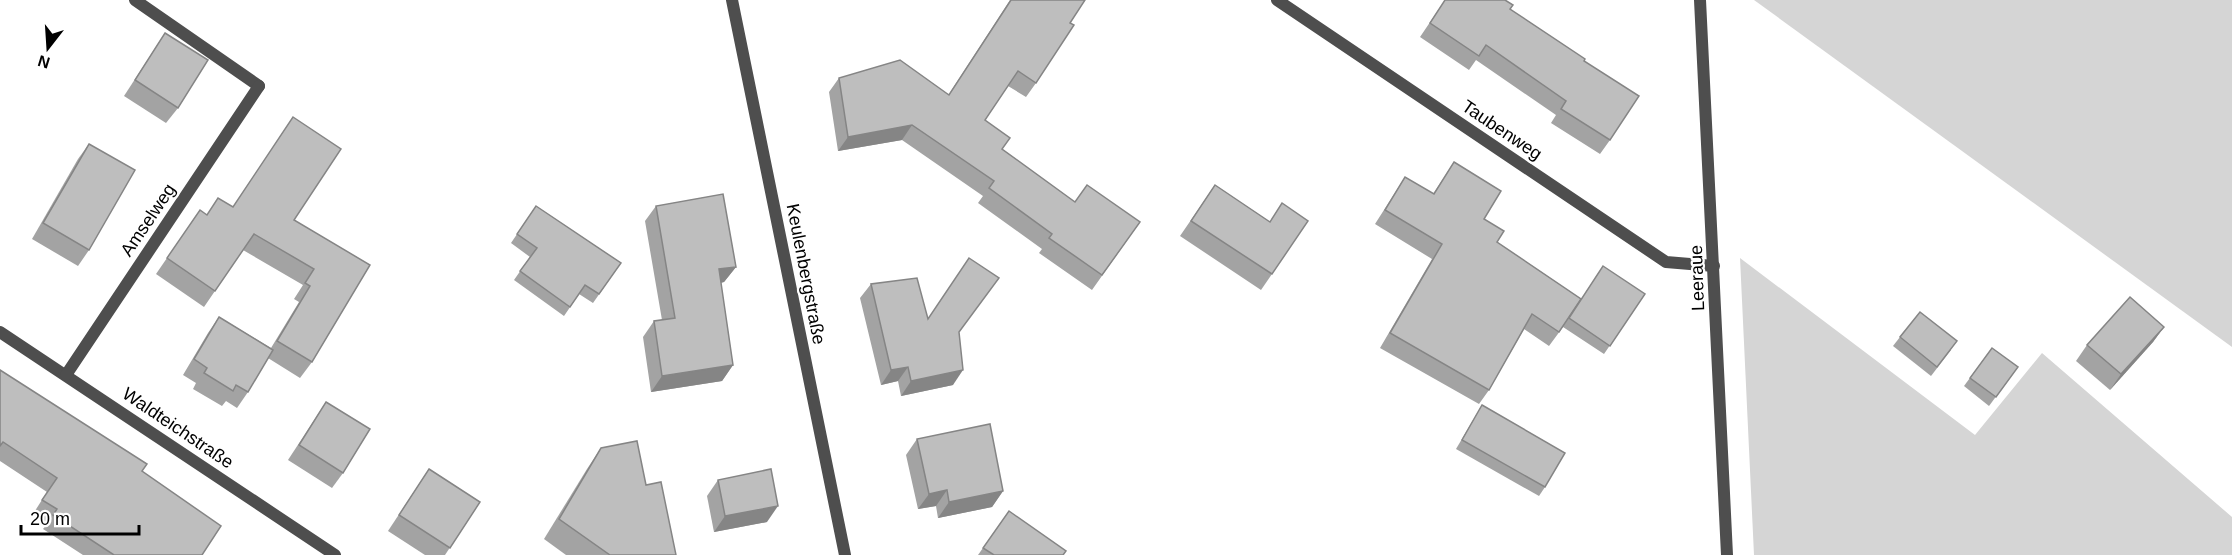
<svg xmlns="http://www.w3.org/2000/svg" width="2232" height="555" font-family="Arial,sans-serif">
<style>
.green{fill:#d5d5d5}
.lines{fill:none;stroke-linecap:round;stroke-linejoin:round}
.service{stroke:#4e4e4e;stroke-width:12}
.minor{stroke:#4e4e4e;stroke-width:12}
.wall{fill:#a3a3a3}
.shaded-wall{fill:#858585}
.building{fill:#bebebe;stroke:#858585;stroke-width:1.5}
.labels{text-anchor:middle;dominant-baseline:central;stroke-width:4.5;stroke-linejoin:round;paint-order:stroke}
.street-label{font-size:18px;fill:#000;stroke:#fff}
</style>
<rect width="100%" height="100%" fill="#fff"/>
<g class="green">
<path d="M 1754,0 L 2232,0 L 2232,347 Z"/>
<path d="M 1740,258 L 1975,435 L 2042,353 L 2232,517 L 2232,555 L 1754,555 Z"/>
</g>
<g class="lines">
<path class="service" d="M 135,0 L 259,86"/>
<g class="minor">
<path d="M 732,0 L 845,555"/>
<path d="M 1277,0 L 1666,262 L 1714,266"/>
<path d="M 1700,0 L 1727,555"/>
<path d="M 0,332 L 335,555"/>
<path d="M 66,375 L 259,86"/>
</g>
</g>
<g class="wall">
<path d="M 1010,0 L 1085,0 L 1070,23 L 1036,83 L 1026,97 L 1008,86 L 985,120 L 1002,149 L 1075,202 L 1140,222 L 1092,290 L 1039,253 L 1042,249 L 978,203 L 983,196 L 902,140 L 838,151 L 829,92 L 839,78 L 949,94 Z"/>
<path d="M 1445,0 L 1510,9 L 1584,61 L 1610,140 L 1600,154 L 1551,123 L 1556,115 L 1476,60 L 1469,70 L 1420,37 Z"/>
<path d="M 165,33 L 178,108 L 166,123 L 124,96 Z"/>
<path d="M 293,117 L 294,220 L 370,265 L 312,362 L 300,378 L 268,358 L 248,392 L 237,408 L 226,401 L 222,406 L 193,389 L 196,383 L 183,375 L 208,333 L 219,317 L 271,348 L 299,302 L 294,299 L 303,285 L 243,250 L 204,307 L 156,274 L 200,210 L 206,215 L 233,207 Z"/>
<path d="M 89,144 L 89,250 L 78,266 L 32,239 L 78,159 Z"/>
<path d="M 1454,162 L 1484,219 L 1497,242 L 1581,299 L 1645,294 L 1604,354 L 1563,327 L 1549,346 L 1524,329 L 1489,390 L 1479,404 L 1380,348 L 1432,259 L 1375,224 L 1405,177 L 1433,194 Z"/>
<path d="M 1215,185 L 1270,222 L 1282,203 L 1272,274 L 1261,290 L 1180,236 Z"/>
<path d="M 536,206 L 621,263 L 593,303 L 579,294 L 564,316 L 514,280 L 530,257 L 511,243 Z"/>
<path d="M 656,206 L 736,267 L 724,282 L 721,283 L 733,365 L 722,381 L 651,392 L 643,337 L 654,321 L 662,320 L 645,221 Z"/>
<path d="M 871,284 L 928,318 L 959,333 L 953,385 L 901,396 L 898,381 L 881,385 L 860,298 Z"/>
<path d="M 2164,327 L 2153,342 L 2110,390 L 2076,361 L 2087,345 Z"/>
<path d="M 1900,337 L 1951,350 L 1931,376 L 1893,346 Z"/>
<path d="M 1992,348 L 2018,367 L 1989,406 L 1964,386 Z"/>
<path d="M 0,370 L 142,471 L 202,555 L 83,555 L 43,529 L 47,524 L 33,514 L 47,492 L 0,461 Z"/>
<path d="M 326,402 L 343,473 L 332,488 L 288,460 Z"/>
<path d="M 1482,405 L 1545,487 L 1539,496 L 1456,449 Z"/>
<path d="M 917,439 L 1003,491 L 992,507 L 938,518 L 936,506 L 918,509 L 906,455 Z"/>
<path d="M 601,448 L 646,485 L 676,555 L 566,555 L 544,539 L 587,469 Z"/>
<path d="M 429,469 L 480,502 L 445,555 L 425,555 L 388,531 Z"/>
<path d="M 718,480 L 767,522 L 714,532 L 707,496 Z"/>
<path d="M 1009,511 L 1063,555 L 978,555 Z"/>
</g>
<g class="shaded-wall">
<path d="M 912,125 L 902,140 L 838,151 L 848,137 Z"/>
<path d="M 736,267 L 724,282 L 708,285 L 719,269 Z"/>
<path d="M 2164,327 L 2153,342 L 2110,390 L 2121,374 Z"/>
<path d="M 733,365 L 722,381 L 651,392 L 662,376 Z"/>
<path d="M 908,367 L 898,381 L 881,385 L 891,370 Z"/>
<path d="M 963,370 L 953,385 L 901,396 L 911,381 Z"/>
<path d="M 947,490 L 936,506 L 918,509 L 929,494 Z"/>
<path d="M 1003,491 L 992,507 L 938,518 L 949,502 Z"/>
<path d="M 778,506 L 767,522 L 714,532 L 725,516 Z"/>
</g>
<g class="building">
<path d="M 1011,0 L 1085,0 L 1070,23 L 1074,25 L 1036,83 L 1018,71 L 985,120 L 1010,138 L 1002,149 L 1075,202 L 1087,185 L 1140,222 L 1102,275 L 1049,238 L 1052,234 L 989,188 L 994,181 L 912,125 L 848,137 L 839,78 L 900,60 L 949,95 Z"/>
<path d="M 1445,0 L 1505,0 L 1513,5 L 1510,9 L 1585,59 L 1584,61 L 1639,96 L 1610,140 L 1561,109 L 1566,101 L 1486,45 L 1479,56 L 1430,23 Z"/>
<path d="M 165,33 L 208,60 L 178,108 L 135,80 Z"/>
<path d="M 293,117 L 341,149 L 294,220 L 370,265 L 312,362 L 277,341 L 310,286 L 305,283 L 314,269 L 254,234 L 215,291 L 167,258 L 200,210 L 207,215 L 218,198 L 233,207 Z"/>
<path d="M 89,144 L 135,170 L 89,250 L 43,223 Z"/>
<path d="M 1454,162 L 1501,191 L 1484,219 L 1504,231 L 1497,242 L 1581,299 L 1559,332 L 1532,314 L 1489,390 L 1390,333 L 1442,244 L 1385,210 L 1405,177 L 1434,194 Z"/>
<path d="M 1215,185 L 1270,222 L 1282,203 L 1308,221 L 1272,274 L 1191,221 Z"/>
<path d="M 723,194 L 736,267 L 719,269 L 733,365 L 662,376 L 654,321 L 675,318 L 656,206 Z"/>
<path d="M 536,206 L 621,263 L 599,294 L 585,285 L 570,307 L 520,271 L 537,248 L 517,234 Z"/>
<path d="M 969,258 L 999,278 L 959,332 L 963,370 L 911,381 L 908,367 L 891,370 L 871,284 L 917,278 L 928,319 Z"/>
<path d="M 1603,266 L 1645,294 L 1610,346 L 1569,318 Z"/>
<path d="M 2130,297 L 2164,327 L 2121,374 L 2087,345 Z"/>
<path d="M 1920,312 L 1957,341 L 1937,367 L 1900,337 Z"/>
<path d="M 219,317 L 273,350 L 248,392 L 236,385 L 233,391 L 204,373 L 207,368 L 194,359 Z"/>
<path d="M 1992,348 L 2018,367 L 1996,397 L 1970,378 Z"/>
<path d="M 0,370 L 147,464 L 142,471 L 221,526 L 202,555 L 114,555 L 53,515 L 57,509 L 42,500 L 57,478 L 3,442 L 0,446 Z"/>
<path d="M 326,402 L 370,429 L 343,473 L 299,445 Z"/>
<path d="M 1482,405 L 1565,453 L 1545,487 L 1462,440 Z"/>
<path d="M 990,424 L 1003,491 L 949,502 L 947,490 L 929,494 L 917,439 Z"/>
<path d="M 637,441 L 646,485 L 661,482 L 676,555 L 610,555 L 559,519 L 601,448 Z"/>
<path d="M 429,469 L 480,502 L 450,548 L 399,515 Z"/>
<path d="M 771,469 L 778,506 L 725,516 L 718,480 Z"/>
<path d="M 1009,511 L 1066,551 L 1063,555 L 994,555 L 983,548 Z"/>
</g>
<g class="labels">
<g class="street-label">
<text transform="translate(1502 130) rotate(34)">Taubenweg</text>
<text transform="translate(148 220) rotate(-56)">Amselweg</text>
<text transform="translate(806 274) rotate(79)">Keulenbergstraße</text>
<text transform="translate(1697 278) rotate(-92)">Leeraue</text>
<text transform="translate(178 428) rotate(34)">Waldteichstraße</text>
</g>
</g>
<g transform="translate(48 48) rotate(197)" stroke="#ffffff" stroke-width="4.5" paint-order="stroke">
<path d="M0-4.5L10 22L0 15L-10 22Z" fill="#000000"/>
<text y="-9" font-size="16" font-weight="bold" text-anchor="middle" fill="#000000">N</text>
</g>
<path d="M21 525v9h118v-9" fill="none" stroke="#000000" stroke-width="3"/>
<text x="30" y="525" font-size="18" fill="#000000" stroke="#ffffff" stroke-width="4.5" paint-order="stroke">20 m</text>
</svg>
